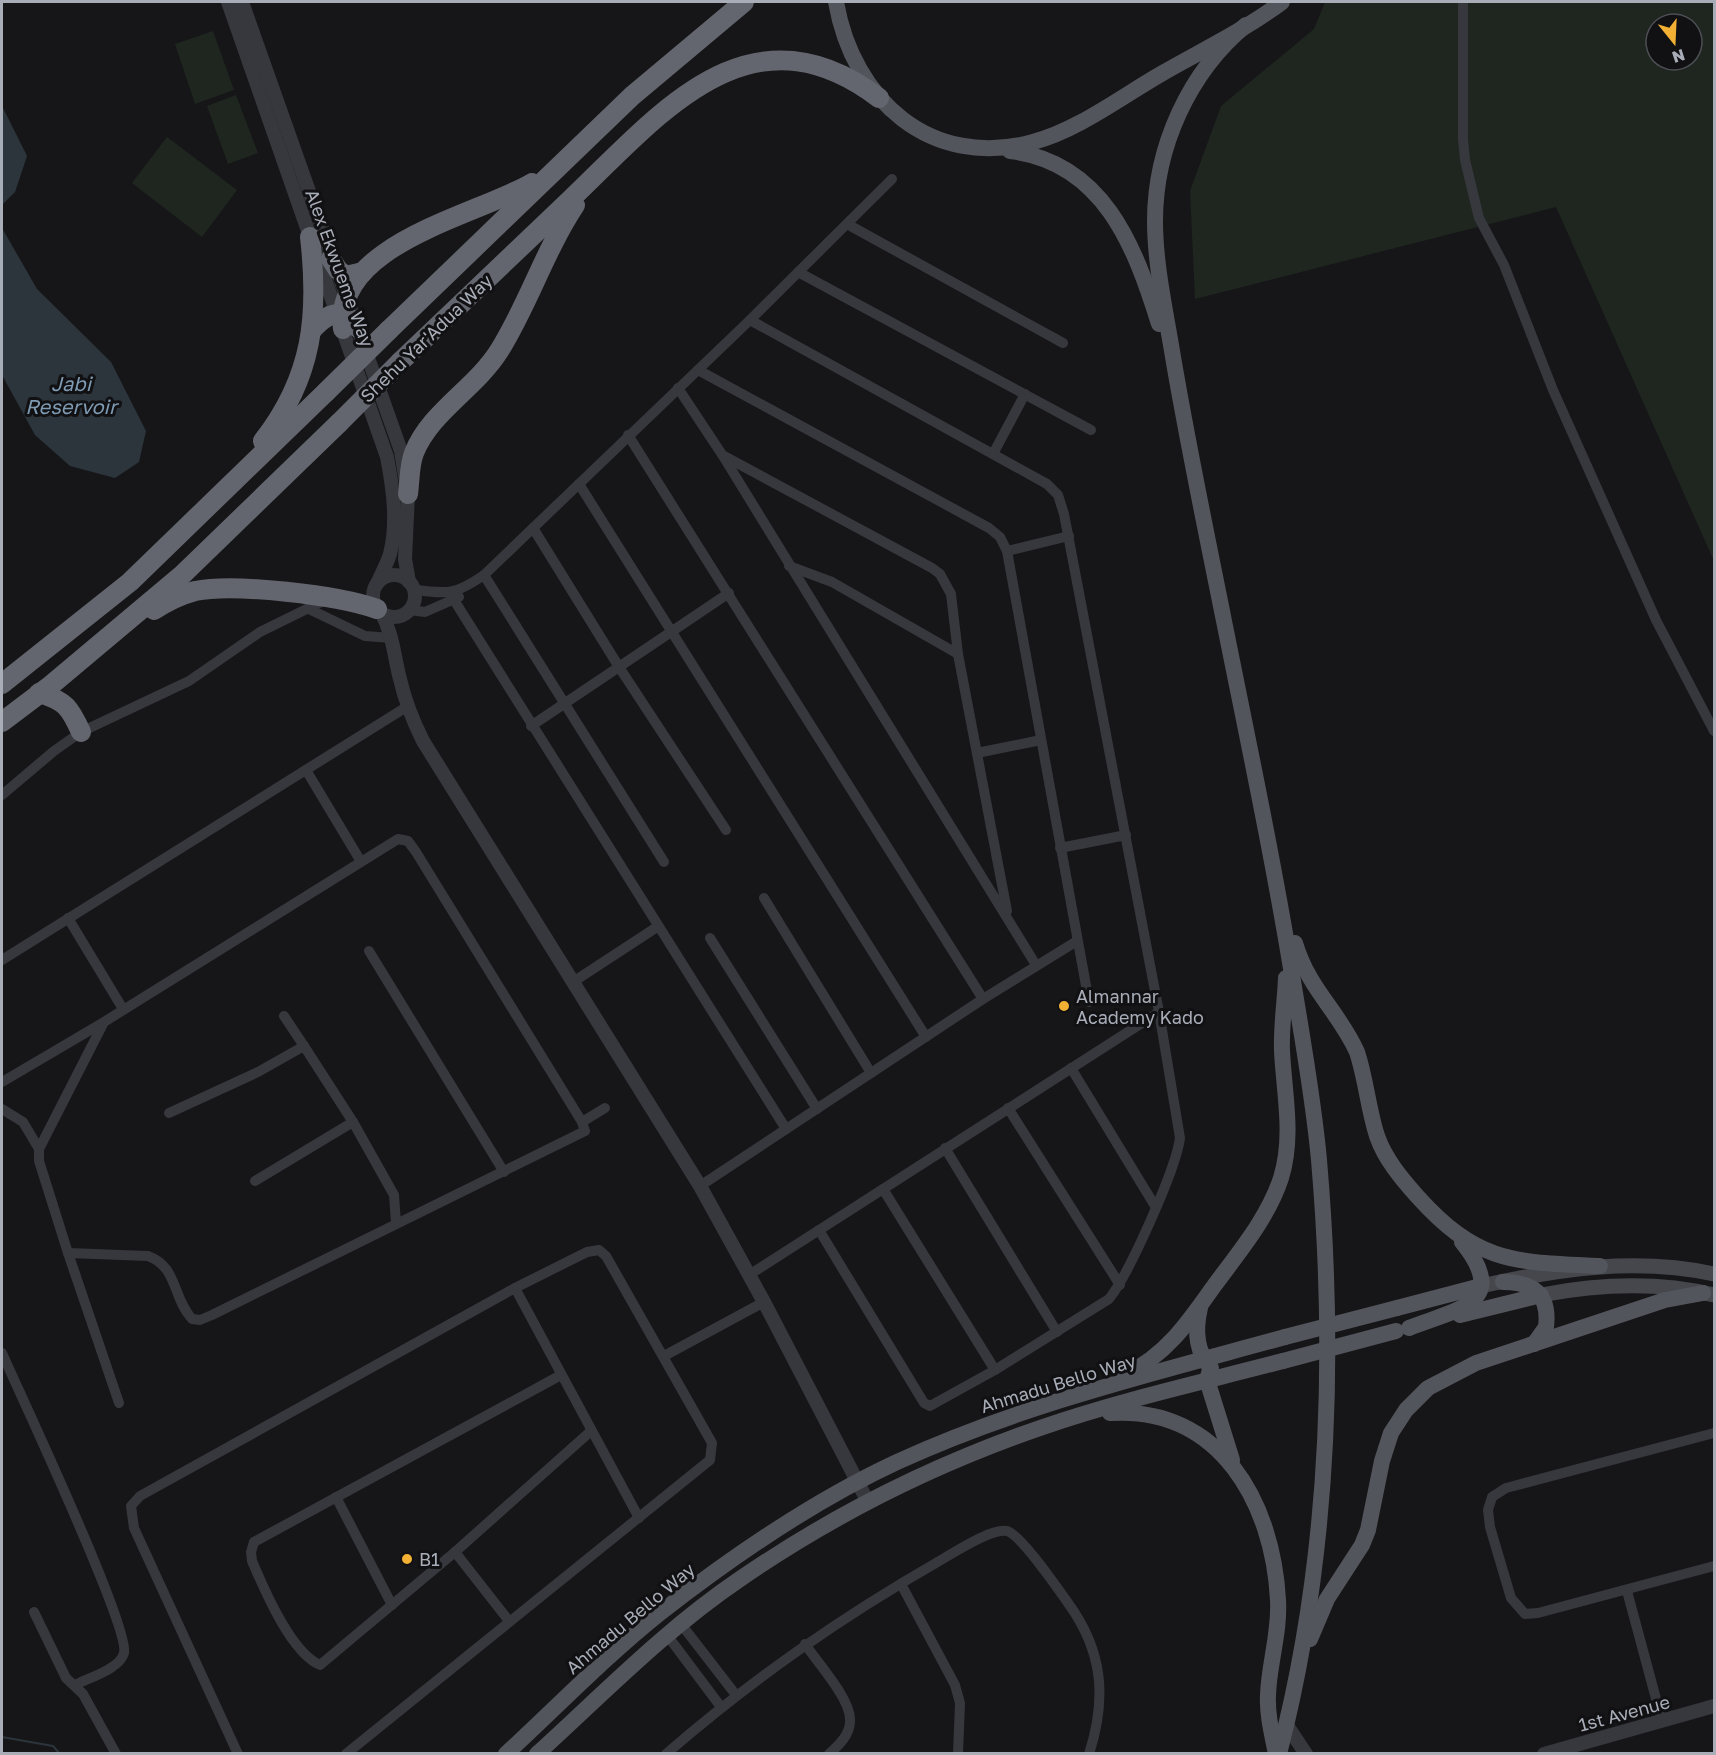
<svg xmlns="http://www.w3.org/2000/svg" width="1716" height="1755" font-family="'Golos Text',sans-serif">
<style>
.green{fill:#1e261f;fill-rule:evenodd}
.water{fill:#2c353c}
.lines{fill:none;stroke-linecap:round;stroke-linejoin:round}
.stream{stroke:#2c353c;stroke-width:2}
.minor{stroke:#37383d;stroke-width:10}
.tertiary{stroke:#37383d;stroke-width:14}
.secondary{stroke:#45474d;stroke-width:15}
.primary{stroke:#53555c;stroke-width:16}
.motorway{stroke:#63666e;stroke-width:20}
.primary-bridge{stroke:#53555c;stroke-width:16}
.motorway-bridge{stroke:#63666e;stroke-width:20}
.poi-dot{fill:#f2b134;stroke:#111113;stroke-width:2}
.labels{text-anchor:middle;dominant-baseline:central;stroke-width:6;stroke-linejoin:round;paint-order:stroke}
.street-label{font-size:18px;fill:#a8adb8;stroke:#111113}
.poi-label{font-size:18px;fill:#a8adb8;stroke:#111113;text-anchor:start}
.water-label{font-size:20px;font-style:italic;fill:#7f9bb3;stroke:#111113}
</style>
<rect width="100%" height="100%" fill="#161618"/>
<g class="green">
<path d="M 1325,2 L 1714,2 L 1714,561 L 1556,207 L 1195,299 L 1190,191 L 1221,106 L 1314,29 ZM 1656,24 L 1692,24 L 1692,60 L 1656,60 Z"/>
<path d="M 213,31 L 234,90 L 195,104 L 175,44 Z"/>
<path d="M 236,95 L 258,153 L 228,164 L 207,106 Z"/>
<path d="M 167,137 L 237,190 L 202,237 L 132,183 Z"/>
</g>
<g class="water">
<path d="M 2,106 L 27,156 L 15,192 L 2,205 Z"/>
<path d="M 2,228 L 37,289 L 111,362 L 146,431 L 139,462 L 115,478 L 70,466 L 35,435 L 2,375 Z"/>
</g>
<g class="lines">
<path class="stream" d="M 2,1737 L 53,1746 L 60,1754"/>
<g class="minor">
<path d="M 1463,2 L 1463,139 L 1465,160 L 1479,218 L 1504,265 L 1553,390 L 1656,620 L 1714,731"/>
<path d="M 847,224 L 1063,343"/>
<path d="M 798,272 L 1091,430"/>
<path d="M 750,320 L 1047,484 L 1058,495 L 1064,514 L 1159,1012 L 1180,1138 C 1176,1169 1129,1274 1109,1299 L 995,1370 L 930,1406 L 924,1403 L 819,1230"/>
<path d="M 698,370 L 989,528 L 1000,537 L 1007,551 L 1069,536"/>
<path d="M 678,388 L 723,456 L 1036,965"/>
<path d="M 628,435 L 983,999"/>
<path d="M 993,454 L 1025,394"/>
<path d="M 724,456 L 932,568 L 940,574 L 951,594 L 958,654 L 1007,911"/>
<path d="M 579,484 L 926,1037"/>
<path d="M 533,528 L 619,667 L 726,830"/>
<path d="M 1007,551 L 1089,1002"/>
<path d="M 789,566 L 832,582 L 958,654"/>
<path d="M 484,575 L 664,862"/>
<path d="M 414,590 C 448,594 455,595 484,575 L 750,320 L 892,179"/>
<path d="M 454,600 L 786,1129"/>
<path d="M 309,609 L 365,636 L 392,638"/>
<path d="M 410,610 L 425,612 L 459,597"/>
<path d="M 531,726 L 729,593"/>
<path d="M 977,753 L 1041,740"/>
<path d="M 306,770 L 360,860"/>
<path d="M 2,795 L 54,751 L 81,732 L 189,681 L 260,632 L 327,599"/>
<path d="M 1060,848 L 1126,835"/>
<path d="M 764,898 L 871,1073"/>
<path d="M 68,918 L 123,1009"/>
<path d="M 710,938 L 817,1109"/>
<path d="M 369,951 L 504,1172"/>
<path d="M 2,960 L 408,706"/>
<path d="M 573,982 L 657,927"/>
<path d="M 284,1016 L 304,1046"/>
<path d="M 1071,1068 L 1155,1206"/>
<path d="M 2,1082 L 104,1022 L 398,839 L 408,841 L 416,852 L 582,1122 L 585,1131 L 212,1315 L 200,1320 L 192,1319 C 172,1297 178,1267 148,1256 L 68,1253 L 39,1161 L 39,1149 L 104,1022"/>
<path d="M 1008,1108 L 1120,1285"/>
<path d="M 2,1109 L 23,1122 L 39,1149"/>
<path d="M 169,1113 L 258,1072 L 304,1046 L 353,1122 L 394,1195 L 396,1223"/>
<path d="M 582,1122 L 605,1108"/>
<path d="M 945,1148 L 1057,1332"/>
<path d="M 255,1181 L 353,1122"/>
<path d="M 700,1186 L 983,999 L 1077,941"/>
<path d="M 883,1189 L 995,1370"/>
<path d="M 68,1253 L 119,1403"/>
<path d="M 749,1275 L 1159,1012"/>
<path d="M 515,1288 L 639,1518"/>
<path d="M 2,1353 C 20,1394 130,1627 124,1653 C 120,1669 88,1678 75,1685"/>
<path d="M 664,1356 L 764,1302"/>
<path d="M 561,1375 L 254,1542 L 251,1552 L 252,1561 C 264,1589 291,1653 320,1665 L 455,1552 L 591,1431"/>
<path d="M 1714,1433 L 1506,1488 L 1492,1497 L 1488,1510 L 1490,1527 L 1511,1598 L 1525,1614 L 1538,1613 L 1714,1566"/>
<path d="M 336,1497 L 392,1605"/>
<path d="M 455,1552 L 509,1621"/>
<path d="M 901,1584 L 955,1685 L 960,1703 L 958,1754"/>
<path d="M 1627,1591 L 1662,1721"/>
<path d="M 34,1612 L 66,1678 L 83,1694 L 116,1754"/>
<path d="M 681,1624 L 736,1695"/>
<path d="M 667,1635 L 721,1707"/>
<path d="M 805,1644 C 817,1662 850,1698 850,1719 C 851,1734 839,1745 829,1754"/>
<path d="M 238,1754 L 134,1528 L 131,1506 L 140,1496 L 515,1288 L 587,1252 L 599,1250 L 606,1256 L 712,1443 L 710,1460 L 346,1754"/>
<path d="M 666,1754 C 754,1678 840,1618 941,1560 C 955,1552 991,1528 1007,1531 C 1021,1535 1058,1589 1068,1603 C 1103,1651 1107,1698 1089,1754"/>
</g>
<g class="tertiary">
<path d="M 228,2 L 387,457 C 393,488 398,523 390,554 C 387,564 381,574 377,584"/>
<path d="M 242,2 L 401,451 L 408,494 L 405,559 L 409,582"/>
<circle cx="394" cy="596" r="21"/>
<path d="M 381,612 C 393,634 394,656 400,679 C 405,701 413,721 423,741 L 700,1186 L 764,1302 L 868,1502"/>
<path d="M 1286,1724 L 1306,1754"/>
<path d="M 1544,1754 L 1714,1706"/>
</g>
<g class="secondary">
<path d="M 1481,1286 C 1558,1269 1636,1257 1714,1274"/>
<path d="M 1541,1295 C 1599,1284 1656,1281 1714,1295"/>
</g>
<g class="primary">
<path d="M 836,2 C 853,100 931,170 1033,142 C 1078,130 1121,97 1161,74 C 1201,51 1245,30 1282,2"/>
<path d="M 1246,25 C 1189,72 1155,147 1155,221 C 1155,262 1164,304 1171,345 C 1186,436 1205,526 1223,616 C 1248,741 1275,867 1295,993 C 1304,1048 1314,1104 1319,1160 C 1336,1358 1329,1561 1279,1754"/>
<path d="M 1010,151 C 1103,162 1135,246 1159,324"/>
<path d="M 1295,943 C 1309,990 1338,1010 1357,1052 C 1366,1079 1368,1108 1377,1136 C 1385,1159 1401,1178 1417,1196 C 1478,1264 1514,1262 1600,1266"/>
<path d="M 1503,1282 C 1533,1282 1550,1294 1546,1327 L 1534,1344"/>
<path d="M 1200,1308 C 1195,1329 1195,1351 1211,1368"/>
<path d="M 1397,1308 L 1481,1286"/>
<path d="M 1460,1315 L 1541,1295"/>
<path d="M 1409,1328 C 1456,1309 1512,1304 1462,1242"/>
<path d="M 1210,1370 L 1207,1380 L 1232,1460"/>
<path d="M 1125,1375 C 1166,1355 1188,1323 1214,1286 C 1239,1252 1268,1218 1281,1178 C 1294,1136 1284,1093 1282,1051 C 1281,1027 1285,1002 1286,978"/>
<path d="M 1110,1413 C 1220,1406 1273,1503 1278,1600 C 1280,1633 1269,1663 1268,1695 C 1267,1715 1272,1734 1276,1754"/>
<path d="M 1310,1639 L 1327,1599 L 1362,1545 L 1368,1530 L 1382,1461 L 1391,1433 L 1406,1410 L 1428,1388 L 1476,1363 L 1665,1300 L 1703,1293"/>
<path d="M 506,1754 C 557,1707 606,1656 660,1613 C 733,1556 813,1501 897,1462 C 1021,1405 1154,1373 1285,1337"/>
<path d="M 537,1754 C 603,1694 666,1629 740,1579 C 833,1515 935,1464 1043,1427 C 1121,1400 1203,1382 1283,1361"/>
</g>
<g class="motorway">
<path d="M 331,259 L 338,270 L 346,276 L 363,272"/>
<path d="M 343,329 C 332,244 478,215 532,183"/>
<path d="M 389,330 L 632,96 L 744,2"/>
<path d="M 311,331 C 321,320 331,311 346,315 L 358,328"/>
<path d="M 400,362 C 457,308 514,253 571,199 C 660,114 750,0 879,98"/>
<path d="M 263,441 C 313,377 319,315 310,237"/>
<path d="M 408,494 C 410,480 409,466 414,453 C 430,412 475,389 499,351 C 528,305 544,252 575,205"/>
<path d="M 154,610 C 166,602 180,595 195,591 C 235,583 338,595 377,609"/>
<path d="M 2,684 L 130,582 L 326,392"/>
<path d="M 39,693 C 66,701 70,708 81,732"/>
<path d="M 2,722 L 51,685 L 182,575 L 339,423"/>
</g>
<g class="primary-bridge">
<path d="M 1285,1337 L 1397,1308"/>
<path d="M 1283,1361 L 1396,1331"/>
</g>
<g class="motorway-bridge">
<path d="M 326,392 L 389,330"/>
<path d="M 339,423 L 400,362"/>
</g>
</g>
<g class="poi-dot">
<circle cx="1064" cy="1006" r="6"/>
<circle cx="407" cy="1559" r="6"/>
</g>
<g class="labels">
<g class="street-label">
<text transform="translate(340 268) rotate(70)">Alex Ekwueme Way</text>
<text transform="translate(426 338) rotate(-44)">Shehu Yar'Adua Way</text>
<text transform="translate(1058 1383) rotate(-17)">Ahmadu Bello Way</text>
<text transform="translate(630 1618) rotate(-40)">Ahmadu Bello Way</text>
<text transform="translate(1624 1713) rotate(-15)">1st Avenue</text>
</g>
<g class="poi-label">
<text x="1076" y="996">Almannar<tspan x="1076" dy="21">Academy Kado</tspan></text>
<text x="419" y="1559">B1</text>
</g>
<g class="water-label">
<text x="71" y="383">Jabi<tspan x="71" dy="23">Reservoir</tspan></text>
</g>
</g>
<rect width="1716" height="1755" fill="none" stroke="#a8adb8" stroke-width="6"/>
<g transform="translate(1674 42) rotate(162)"><circle r="28" fill="#111113" stroke="#4d4f55" stroke-width="1.5"/>
<path d="M0-4.5L10 22L0 15L-10 22Z" fill="#f2b134"/>
<text y="-9" font-size="16" font-weight="bold" text-anchor="middle" fill="#a8adb8">N</text>
</g>
</svg>
